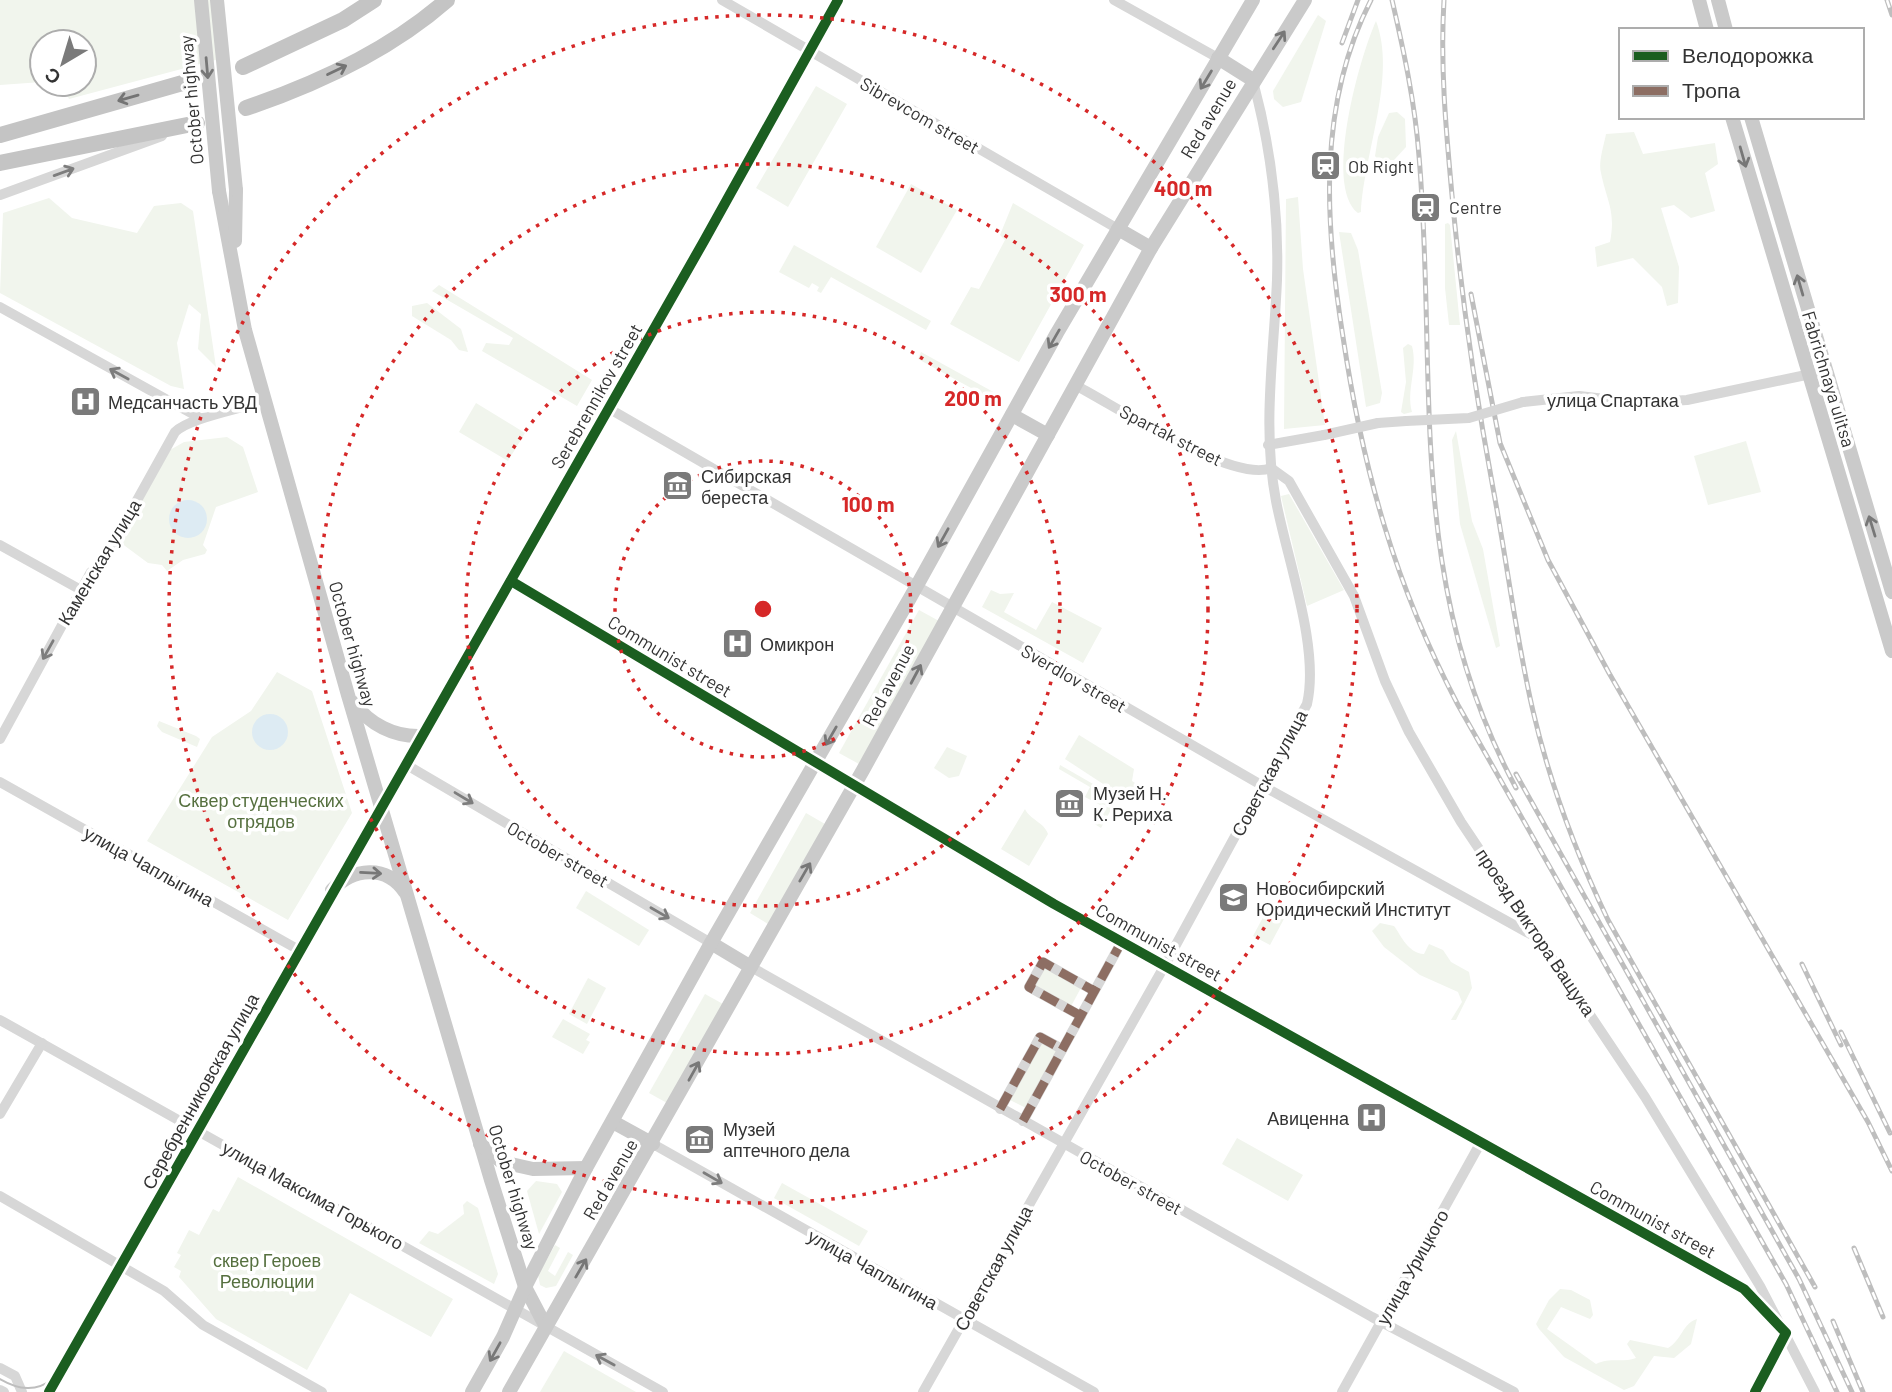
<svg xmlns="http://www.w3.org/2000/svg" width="1892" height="1392" font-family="Barlow,sans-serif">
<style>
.green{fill:#f1f5ed}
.water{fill:#ddebf3}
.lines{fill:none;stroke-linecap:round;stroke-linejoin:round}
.minor{stroke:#d7d7d7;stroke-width:10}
.major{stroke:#cacaca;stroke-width:14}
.highway{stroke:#c4c4c4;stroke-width:16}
.tram{stroke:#bebebe;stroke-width:2}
.rail-casing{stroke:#bebebe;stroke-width:5}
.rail{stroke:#fff;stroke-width:2.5;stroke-dasharray:8;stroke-linecap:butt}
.minor-bridge{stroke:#d7d7d7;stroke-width:10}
.major-bridge{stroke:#cacaca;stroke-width:14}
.quiet{stroke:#8d6e63;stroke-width:9;stroke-dasharray:18 9;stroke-linecap:butt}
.cycleway-casing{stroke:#fff;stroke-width:15}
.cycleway{stroke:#1b5e20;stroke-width:10}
.oneway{stroke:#777}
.oneway2{stroke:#747474}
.oneway3{stroke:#7d7d7d}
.ring{fill:none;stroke:#d62828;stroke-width:3.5;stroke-dasharray:3.5 7}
.labels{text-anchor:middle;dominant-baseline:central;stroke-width:7;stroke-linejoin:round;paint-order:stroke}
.street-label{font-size:18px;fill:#333;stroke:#fff}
.poi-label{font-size:18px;fill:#333;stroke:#fff;text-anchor:start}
.park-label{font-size:18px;fill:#56703f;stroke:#fff}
.centre{fill:#d62828;stroke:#fff;stroke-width:3.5}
.ring-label{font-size:21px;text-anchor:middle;font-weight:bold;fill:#d62828;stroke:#fff;stroke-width:7;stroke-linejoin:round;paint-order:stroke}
</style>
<rect width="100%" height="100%" fill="#fff"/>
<g class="green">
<path d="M 0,0 L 214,0 L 219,59 L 69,99 L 62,84 L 84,84 L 84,42 L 42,42 L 42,82 L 0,85 Z"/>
<path d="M 1318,15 L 1326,21 L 1301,102 L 1283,107 L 1274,99 L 1273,91 Z"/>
<path d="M 1376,21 C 1397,77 1364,152 1361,212 L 1358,213 C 1323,186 1360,56 1376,21 Z"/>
<path d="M 816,86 L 847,104 L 788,207 L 756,188 Z"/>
<path d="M 1397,112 L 1405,119 L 1406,147 L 1394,160 L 1378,160 L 1375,156 L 1378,137 L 1389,113 Z"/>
<path d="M 1634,132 L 1643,154 L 1715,143 L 1718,164 L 1705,173 L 1715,211 L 1691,218 L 1674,205 L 1661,208 L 1679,267 L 1678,303 L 1667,306 L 1662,287 L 1633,258 L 1597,267 L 1595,247 L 1610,242 C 1616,211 1607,202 1601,173 C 1598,162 1604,145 1606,134 Z"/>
<path d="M 911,184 L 957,210 L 921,273 L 876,247 Z"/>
<path d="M 1298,197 L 1303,269 L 1325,425 L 1284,429 L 1286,199 Z"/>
<path d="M 49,198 L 72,218 L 137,233 L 154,206 L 181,203 L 193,211 L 216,367 L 198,349 L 201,314 L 189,304 L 177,343 L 184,389 L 171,386 L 0,293 L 3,213 Z"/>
<path d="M 1013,203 L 1084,245 L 1019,362 L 950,324 L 971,287 L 979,289 L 1005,240 L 1000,235 Z"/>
<path d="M 1448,223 L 1450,225 L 1460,325 L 1449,325 L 1445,288 L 1445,224 Z"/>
<path d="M 1339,232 L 1351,233 L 1358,250 L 1382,393 L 1380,403 L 1366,407 Z"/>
<path d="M 794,245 L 931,321 L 926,330 L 831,277 L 821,293 L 817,291 L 819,287 L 812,283 L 809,288 L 779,272 Z"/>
<path d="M 439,285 L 592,380 L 577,406 L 482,351 L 486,343 L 509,345 L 513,338 L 432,291 Z"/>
<path d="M 427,303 L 461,329 L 468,352 L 459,350 L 451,340 L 412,316 L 412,306 Z"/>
<path d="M 1408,344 L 1412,346 C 1418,369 1406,390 1412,412 L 1404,414 L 1401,412 L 1406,382 L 1403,348 Z"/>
<path d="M 921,352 L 997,394 L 993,400 L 918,359 Z"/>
<path d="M 476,403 L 525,433 L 508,461 L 459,432 Z"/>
<path d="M 1456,431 L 1472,521 L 1483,549 L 1500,646 L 1496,648 L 1460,524 L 1452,440 Z"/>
<path d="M 227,437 L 243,447 L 258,492 L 216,507 L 203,545 L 207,550 L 205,554 L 183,560 L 167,571 L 162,565 L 148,563 L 121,543 L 163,454 L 184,442 Z"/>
<path d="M 1746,441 L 1761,492 L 1708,505 L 1694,456 Z"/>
<path d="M 1289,494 L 1344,590 L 1307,606 L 1281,496 Z"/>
<path d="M 991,590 L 1000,594 L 1014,593 L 1004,612 L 1036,630 L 1052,602 L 1102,628 L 1083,663 L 982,607 Z"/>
<path d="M 919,610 L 939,621 L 859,764 L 839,753 Z"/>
<path d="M 277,672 L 312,691 L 352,813 L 288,920 L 147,841 L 212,737 L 251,711 Z"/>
<path d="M 159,721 L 196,736 L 200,739 L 197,747 L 162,732 L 157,726 Z"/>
<path d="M 1079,735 L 1134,769 L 1132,781 L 1141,787 L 1137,794 L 1128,789 L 1123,797 L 1065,759 Z"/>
<path d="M 947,747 L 967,756 L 959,776 L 949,778 L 934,768 Z"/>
<path d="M 1060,765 L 1107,792 L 1102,800 L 1113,806 L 1101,828 L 1093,823 L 1102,806 L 1085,797 L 1090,787 L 1059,769 Z"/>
<path d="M 1025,809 C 1030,820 1044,822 1048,834 L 1029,866 L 1001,849 Z"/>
<path d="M 806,813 L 825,824 L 768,924 L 750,913 Z"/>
<path d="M 586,891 L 649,930 L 639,946 L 576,908 Z"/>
<path d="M 1268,908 L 1285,917 L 1270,945 L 1253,936 Z"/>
<path d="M 1380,923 L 1394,926 C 1402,937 1408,953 1424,954 L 1429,944 L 1443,950 L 1451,962 L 1469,972 L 1472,988 L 1456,1020 L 1451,1020 L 1462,1002 L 1458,992 L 1420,975 L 1384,947 L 1372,931 Z"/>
<path d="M 1043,962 L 1083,984 L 1069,1010 L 1029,987 Z"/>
<path d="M 588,978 L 606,988 L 587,1024 L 569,1014 Z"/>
<path d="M 705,994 L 723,1004 L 667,1103 L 649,1093 Z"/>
<path d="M 563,1019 L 590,1034 L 586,1040 L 590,1042 L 583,1054 L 552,1037 Z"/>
<path d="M 1041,1043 L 1057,1051 L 1026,1108 L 1010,1100 Z"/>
<path d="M 1237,1138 L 1303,1175 L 1288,1201 L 1222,1164 Z"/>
<path d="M 238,1177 L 453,1299 L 431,1337 L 350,1293 L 307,1370 L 216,1319 L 179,1277 L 181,1271 L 174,1267 L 181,1255 L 177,1253 L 189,1230 L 199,1235 L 213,1209 L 219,1212 Z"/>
<path d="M 536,1181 L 557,1184 L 562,1192 L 539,1234 L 527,1191 Z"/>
<path d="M 782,1183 L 868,1231 L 859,1246 L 774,1198 Z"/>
<path d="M 467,1201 L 478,1208 L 498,1274 L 494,1284 L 419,1243 L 429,1231 L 438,1234 L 464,1214 L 463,1205 Z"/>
<path d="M 555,1245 L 560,1248 L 548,1271 L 555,1276 L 568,1252 L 573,1255 L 556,1286 L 546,1288 L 540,1285 L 538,1275 Z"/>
<path d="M 1560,1289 L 1571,1290 L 1590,1300 L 1593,1315 L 1590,1319 L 1561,1307 L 1547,1329 L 1596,1364 C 1610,1357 1623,1363 1636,1358 L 1627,1344 L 1630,1340 L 1668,1348 C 1682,1340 1682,1324 1697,1319 L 1691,1344 L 1674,1358 L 1654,1356 L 1634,1386 L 1624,1390 L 1564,1357 L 1539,1329 L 1536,1324 L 1549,1300 Z"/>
<path d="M 564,1351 L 636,1392 L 540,1392 Z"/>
</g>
<g class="water">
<circle cx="188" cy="519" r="19"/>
<circle cx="270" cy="732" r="18"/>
</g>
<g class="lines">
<g class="minor">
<path d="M 722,0 L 1118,229"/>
<path d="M 1114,0 L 1218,58"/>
<path d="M 0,195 L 162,136"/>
<path d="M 0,307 L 200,418"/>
<path d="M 1075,385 C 1114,405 1233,484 1271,468 L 1289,481 L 1354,596 L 1385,681 L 1409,732 L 1461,822 L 1645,1097 L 1760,1286 L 1815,1392"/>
<path d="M 1523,402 L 1579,396 L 1640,403 L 1687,400 L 1825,371"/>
<path d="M 608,408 L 1263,786 L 1541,940"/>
<path d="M 1378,423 L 1406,421"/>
<path d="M 1268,445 L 1324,435"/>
<path d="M 0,545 L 81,590"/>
<path d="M 511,581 L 1054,904 L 1744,1289 L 1786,1333 L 1755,1392"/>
<path d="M 0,739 L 91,572 L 101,565 L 175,432 C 189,418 240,409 263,401"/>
<path d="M 405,764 L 711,943"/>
<path d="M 0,782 L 299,950"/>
<path d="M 751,967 L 1372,1317 L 1514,1392"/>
<path d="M 1081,1016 L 1029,987 L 1043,962 L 1094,991"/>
<path d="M 0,1020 L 663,1392"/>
<path d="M 1000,1109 L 1040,1037 L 1062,1049"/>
<path d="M 0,1114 L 42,1043"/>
<path d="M 1023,1121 L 1122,941"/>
<path d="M 653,1144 L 1094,1392"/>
<path d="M 0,1196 L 164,1291 L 203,1325 L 322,1392"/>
<path d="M 0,1368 L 15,1376 L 22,1392"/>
<path d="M 0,1390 L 4,1392"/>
<path d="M 49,1392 L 704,241 L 838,0"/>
<path d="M 923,1392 L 1165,965 L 1307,704 C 1320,648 1287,559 1276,501 C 1262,428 1274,353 1277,280 C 1279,213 1270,144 1253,81"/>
<path d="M 1342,1392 L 1481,1142"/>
</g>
<g class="major">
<path d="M 1699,0 L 1707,30"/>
<path d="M 1718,0 L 1726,30"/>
<path d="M 1218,58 L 1253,80"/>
<path d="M 1732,117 L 1892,651"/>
<path d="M 1751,117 L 1892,592"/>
<path d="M 219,191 L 245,330 L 348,695 L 491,1180 L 525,1287 L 546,1327"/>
<path d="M 1118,229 L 1151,248"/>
<path d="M 235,241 L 236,190"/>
<path d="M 1012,415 L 1048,435"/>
<path d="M 354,703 C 369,724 394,737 421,736"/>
<path d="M 332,890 C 353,868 386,864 405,892"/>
<path d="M 711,943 L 751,967"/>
<path d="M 613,1122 L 653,1144"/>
<path d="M 480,1144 L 502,1162 L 533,1169 L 586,1168"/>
<path d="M 472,1392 L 503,1337 L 525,1287 L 586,1168 L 711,943 L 910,598 L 1057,333 L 1253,0"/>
<path d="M 509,1392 L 863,770 L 1151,248 L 1305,0"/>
</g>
<g class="highway">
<path d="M 243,67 L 343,20 L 374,0"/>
<path d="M 246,108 C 317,84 390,50 447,0"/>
<path d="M 0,135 L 193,80"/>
<path d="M 0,163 L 197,123"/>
</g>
<path class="tram" d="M 0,1379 C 19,1390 36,1392 53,1379 L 701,240 L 834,0"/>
<defs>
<g id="rail">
<path d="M 1371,0 C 1317,105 1325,224 1343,337 C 1363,470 1395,585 1458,705 L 1786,1284 L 1837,1392"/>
<path d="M 1392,0 C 1404,52 1415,103 1419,156 C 1438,380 1404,580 1516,788"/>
<path d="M 1444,0 C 1440,65 1446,130 1452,195 C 1461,294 1475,391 1493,488 C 1507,562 1516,638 1533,711 C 1550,784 1576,853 1608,920 L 1815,1287"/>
<path d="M 1887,0 L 1892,15"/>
<path d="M 1342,43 L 1358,0"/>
<path d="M 1471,294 L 1500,443 L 1548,560 L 1609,673 L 1868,1122 L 1892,1171"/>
<path d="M 1516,774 L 1799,1279 L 1852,1392"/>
<path d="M 1802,964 L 1841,1045"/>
<path d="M 1841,1032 L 1890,1133"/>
<path d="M 1854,1248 L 1883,1317"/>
<path d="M 1833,1321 L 1863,1392"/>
</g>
</defs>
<use href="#rail" class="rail-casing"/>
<use href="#rail" class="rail"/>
<g class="minor-bridge">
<path d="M 1406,421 L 1469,418 L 1523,402"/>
<path d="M 1324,435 L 1378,423"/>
</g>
<g class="major-bridge">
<path d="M 201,0 L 219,191"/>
<path d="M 217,0 L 236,190"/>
</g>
<g class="quiet">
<path d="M 1081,1016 L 1029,987 L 1043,962 L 1094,991"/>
<path d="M 1000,1109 L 1040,1037 L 1062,1049"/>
<path d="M 1023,1121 L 1122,941"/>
</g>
<defs>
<g id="cycleway">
<path d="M 511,581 L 1054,904 L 1744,1289 L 1786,1333 L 1755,1392"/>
<path d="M 49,1392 L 704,241 L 838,0"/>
</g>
</defs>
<use href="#cycleway" class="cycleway-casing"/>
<use href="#cycleway" class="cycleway"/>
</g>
<defs><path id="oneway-shaft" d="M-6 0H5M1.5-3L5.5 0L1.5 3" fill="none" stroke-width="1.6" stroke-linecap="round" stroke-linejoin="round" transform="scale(1.75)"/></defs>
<g class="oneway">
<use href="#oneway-shaft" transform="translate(1279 40) rotate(-57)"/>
<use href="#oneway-shaft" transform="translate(207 68) rotate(85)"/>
<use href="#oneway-shaft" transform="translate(1206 80) rotate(121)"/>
<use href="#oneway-shaft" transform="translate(1743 157) rotate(74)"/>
<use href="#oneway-shaft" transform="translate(1800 285) rotate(-106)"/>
<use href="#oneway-shaft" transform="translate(1054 339) rotate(120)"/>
<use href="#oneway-shaft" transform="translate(1872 526) rotate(-107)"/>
<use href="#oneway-shaft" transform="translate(943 538) rotate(119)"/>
<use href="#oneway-shaft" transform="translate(916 674) rotate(-62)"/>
<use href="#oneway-shaft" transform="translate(831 736) rotate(120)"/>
<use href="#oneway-shaft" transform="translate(805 872) rotate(-60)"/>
<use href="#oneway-shaft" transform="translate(371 873) rotate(3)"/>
<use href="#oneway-shaft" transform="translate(694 1071) rotate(-61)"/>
<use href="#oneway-shaft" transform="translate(581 1268) rotate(-60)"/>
<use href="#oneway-shaft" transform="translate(495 1352) rotate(119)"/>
</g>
<g class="oneway2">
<use href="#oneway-shaft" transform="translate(337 70) rotate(-26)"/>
<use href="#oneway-shaft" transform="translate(128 98) rotate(164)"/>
</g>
<g class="oneway3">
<use href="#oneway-shaft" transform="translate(64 172) rotate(-20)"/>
<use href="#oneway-shaft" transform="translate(119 374) rotate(-151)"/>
<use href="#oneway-shaft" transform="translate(48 650) rotate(119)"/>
<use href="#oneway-shaft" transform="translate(464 798) rotate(31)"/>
<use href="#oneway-shaft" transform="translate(660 913) rotate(30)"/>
<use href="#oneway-shaft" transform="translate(713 1178) rotate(30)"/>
<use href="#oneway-shaft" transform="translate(605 1360) rotate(-151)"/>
</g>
<g class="ring">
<circle cx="763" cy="609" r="148"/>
<circle cx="763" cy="609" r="297"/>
<circle cx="763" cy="609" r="445"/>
<circle cx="763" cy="609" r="594"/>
</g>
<defs>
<symbol id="station-square" viewBox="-11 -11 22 22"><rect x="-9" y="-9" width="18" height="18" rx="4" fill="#7a7a7a" stroke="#fff"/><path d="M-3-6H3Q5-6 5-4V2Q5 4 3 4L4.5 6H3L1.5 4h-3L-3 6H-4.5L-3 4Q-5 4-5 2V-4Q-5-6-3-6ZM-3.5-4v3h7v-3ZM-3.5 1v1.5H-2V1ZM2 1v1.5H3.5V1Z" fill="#fff"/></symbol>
<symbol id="hospital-square" viewBox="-11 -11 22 22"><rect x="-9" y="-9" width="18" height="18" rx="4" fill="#7a7a7a" stroke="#fff"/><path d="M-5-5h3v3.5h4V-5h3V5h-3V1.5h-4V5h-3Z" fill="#fff"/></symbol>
<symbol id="museum-square" viewBox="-11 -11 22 22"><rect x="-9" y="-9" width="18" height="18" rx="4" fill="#7a7a7a" stroke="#fff"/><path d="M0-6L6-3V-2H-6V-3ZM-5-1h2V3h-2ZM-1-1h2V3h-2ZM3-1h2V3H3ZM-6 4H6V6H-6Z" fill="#fff"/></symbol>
<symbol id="university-square" viewBox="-11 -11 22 22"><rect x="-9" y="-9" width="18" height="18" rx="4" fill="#7a7a7a" stroke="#fff"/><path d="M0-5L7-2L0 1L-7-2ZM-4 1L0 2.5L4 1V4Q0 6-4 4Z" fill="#fff"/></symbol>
</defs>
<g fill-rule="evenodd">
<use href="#station-square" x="1308" y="148" width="35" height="35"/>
<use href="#station-square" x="1408" y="190" width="35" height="35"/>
<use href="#hospital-square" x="68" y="384" width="35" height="35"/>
<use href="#museum-square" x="660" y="468" width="35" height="35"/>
<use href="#hospital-square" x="720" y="626" width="35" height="35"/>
<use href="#museum-square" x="1052" y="786" width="35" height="35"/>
<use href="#university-square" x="1216" y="880" width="35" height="35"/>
<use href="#hospital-square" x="1354" y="1100" width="35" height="35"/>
<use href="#museum-square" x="682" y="1122" width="35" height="35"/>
</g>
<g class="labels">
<g class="street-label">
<text transform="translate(191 100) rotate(-95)">October highway</text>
<text transform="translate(920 115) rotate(30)">Sibrevcom street</text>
<text transform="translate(1208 118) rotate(-59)">Red avenue</text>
<text transform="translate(1829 379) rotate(73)">Fabrichnaya ulitsa</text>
<text transform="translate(596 396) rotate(-60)">Serebrennikov street</text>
<text x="1613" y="400">улица Спартака</text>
<text transform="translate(1171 435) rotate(27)">Spartak street</text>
<text transform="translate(99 562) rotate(-59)">Каменская улица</text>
<text transform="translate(353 644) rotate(74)">October highway</text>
<text transform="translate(670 656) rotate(31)">Communist street</text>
<text transform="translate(1074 678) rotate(30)">Sverdlov street</text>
<text transform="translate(888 685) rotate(-62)">Red avenue</text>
<text transform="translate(1269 773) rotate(-62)">Советская улица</text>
<text transform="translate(558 854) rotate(30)">October street</text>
<text transform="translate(149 866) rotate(29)">улица Чаплыгина</text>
<text transform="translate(1536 932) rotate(56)">проезд Виктора Ващука</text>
<text transform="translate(1159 942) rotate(29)">Communist street</text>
<text transform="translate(200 1091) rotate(-61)">Серебренниковская улица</text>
<text transform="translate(610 1179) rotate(-60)">Red avenue</text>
<text transform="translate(1131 1182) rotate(29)">October street</text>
<text transform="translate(514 1187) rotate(73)">October highway</text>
<text transform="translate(313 1195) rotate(29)">улица Максима Горького</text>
<text transform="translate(1653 1219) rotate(29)">Communist street</text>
<text transform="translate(1412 1267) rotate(-61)">улица Урицкого</text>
<text transform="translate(993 1268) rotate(-61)">Советская улица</text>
<text transform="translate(873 1269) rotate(29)">улица Чаплыгина</text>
</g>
<g class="poi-label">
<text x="1348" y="166">Ob Right</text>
<text x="1449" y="207">Centre</text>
<text x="108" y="402">Медсанчасть УВД</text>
<text x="701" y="476">Сибирская<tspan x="701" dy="21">береста</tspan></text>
<text x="760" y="644">Омикрон</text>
<text x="1093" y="793">Музей Н.<tspan x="1093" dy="21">К. Рериха</tspan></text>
<text x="1256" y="888">Новосибирский<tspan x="1256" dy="21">Юридический Институт</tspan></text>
<text x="1349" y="1118" text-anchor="end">Авиценна</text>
<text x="723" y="1129">Музей<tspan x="723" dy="21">аптечного дела</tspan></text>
</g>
<g class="park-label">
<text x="261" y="800">Сквер студенческих<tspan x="261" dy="21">отрядов</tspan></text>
<text x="267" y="1260">сквер Героев<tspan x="267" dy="21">Революции</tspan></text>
</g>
</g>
<circle cx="763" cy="609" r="10" class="centre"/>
<g class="ring-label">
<text x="1183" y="196">400 m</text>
<text x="1078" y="302">300 m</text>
<text x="973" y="406">200 m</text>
<text x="868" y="512">100 m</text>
</g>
<rect x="1619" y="28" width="245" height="91" fill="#ffffff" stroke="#adadad" stroke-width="2"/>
<rect x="1633" y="51" width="35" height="10" fill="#1b5e20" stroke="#adadad" stroke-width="2"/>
<text x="1682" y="63" font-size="21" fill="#333333">Велодорожка</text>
<rect x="1633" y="86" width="35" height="10" fill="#8d6e63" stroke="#adadad" stroke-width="2"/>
<text x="1682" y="98" font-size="21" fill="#333333">Тропа</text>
<g transform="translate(63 63) rotate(218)"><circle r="33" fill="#ffffff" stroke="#adadad" stroke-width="2"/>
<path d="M0-5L12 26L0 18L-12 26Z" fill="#7a7a7a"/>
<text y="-10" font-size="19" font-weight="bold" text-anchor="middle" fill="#333333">С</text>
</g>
</svg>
